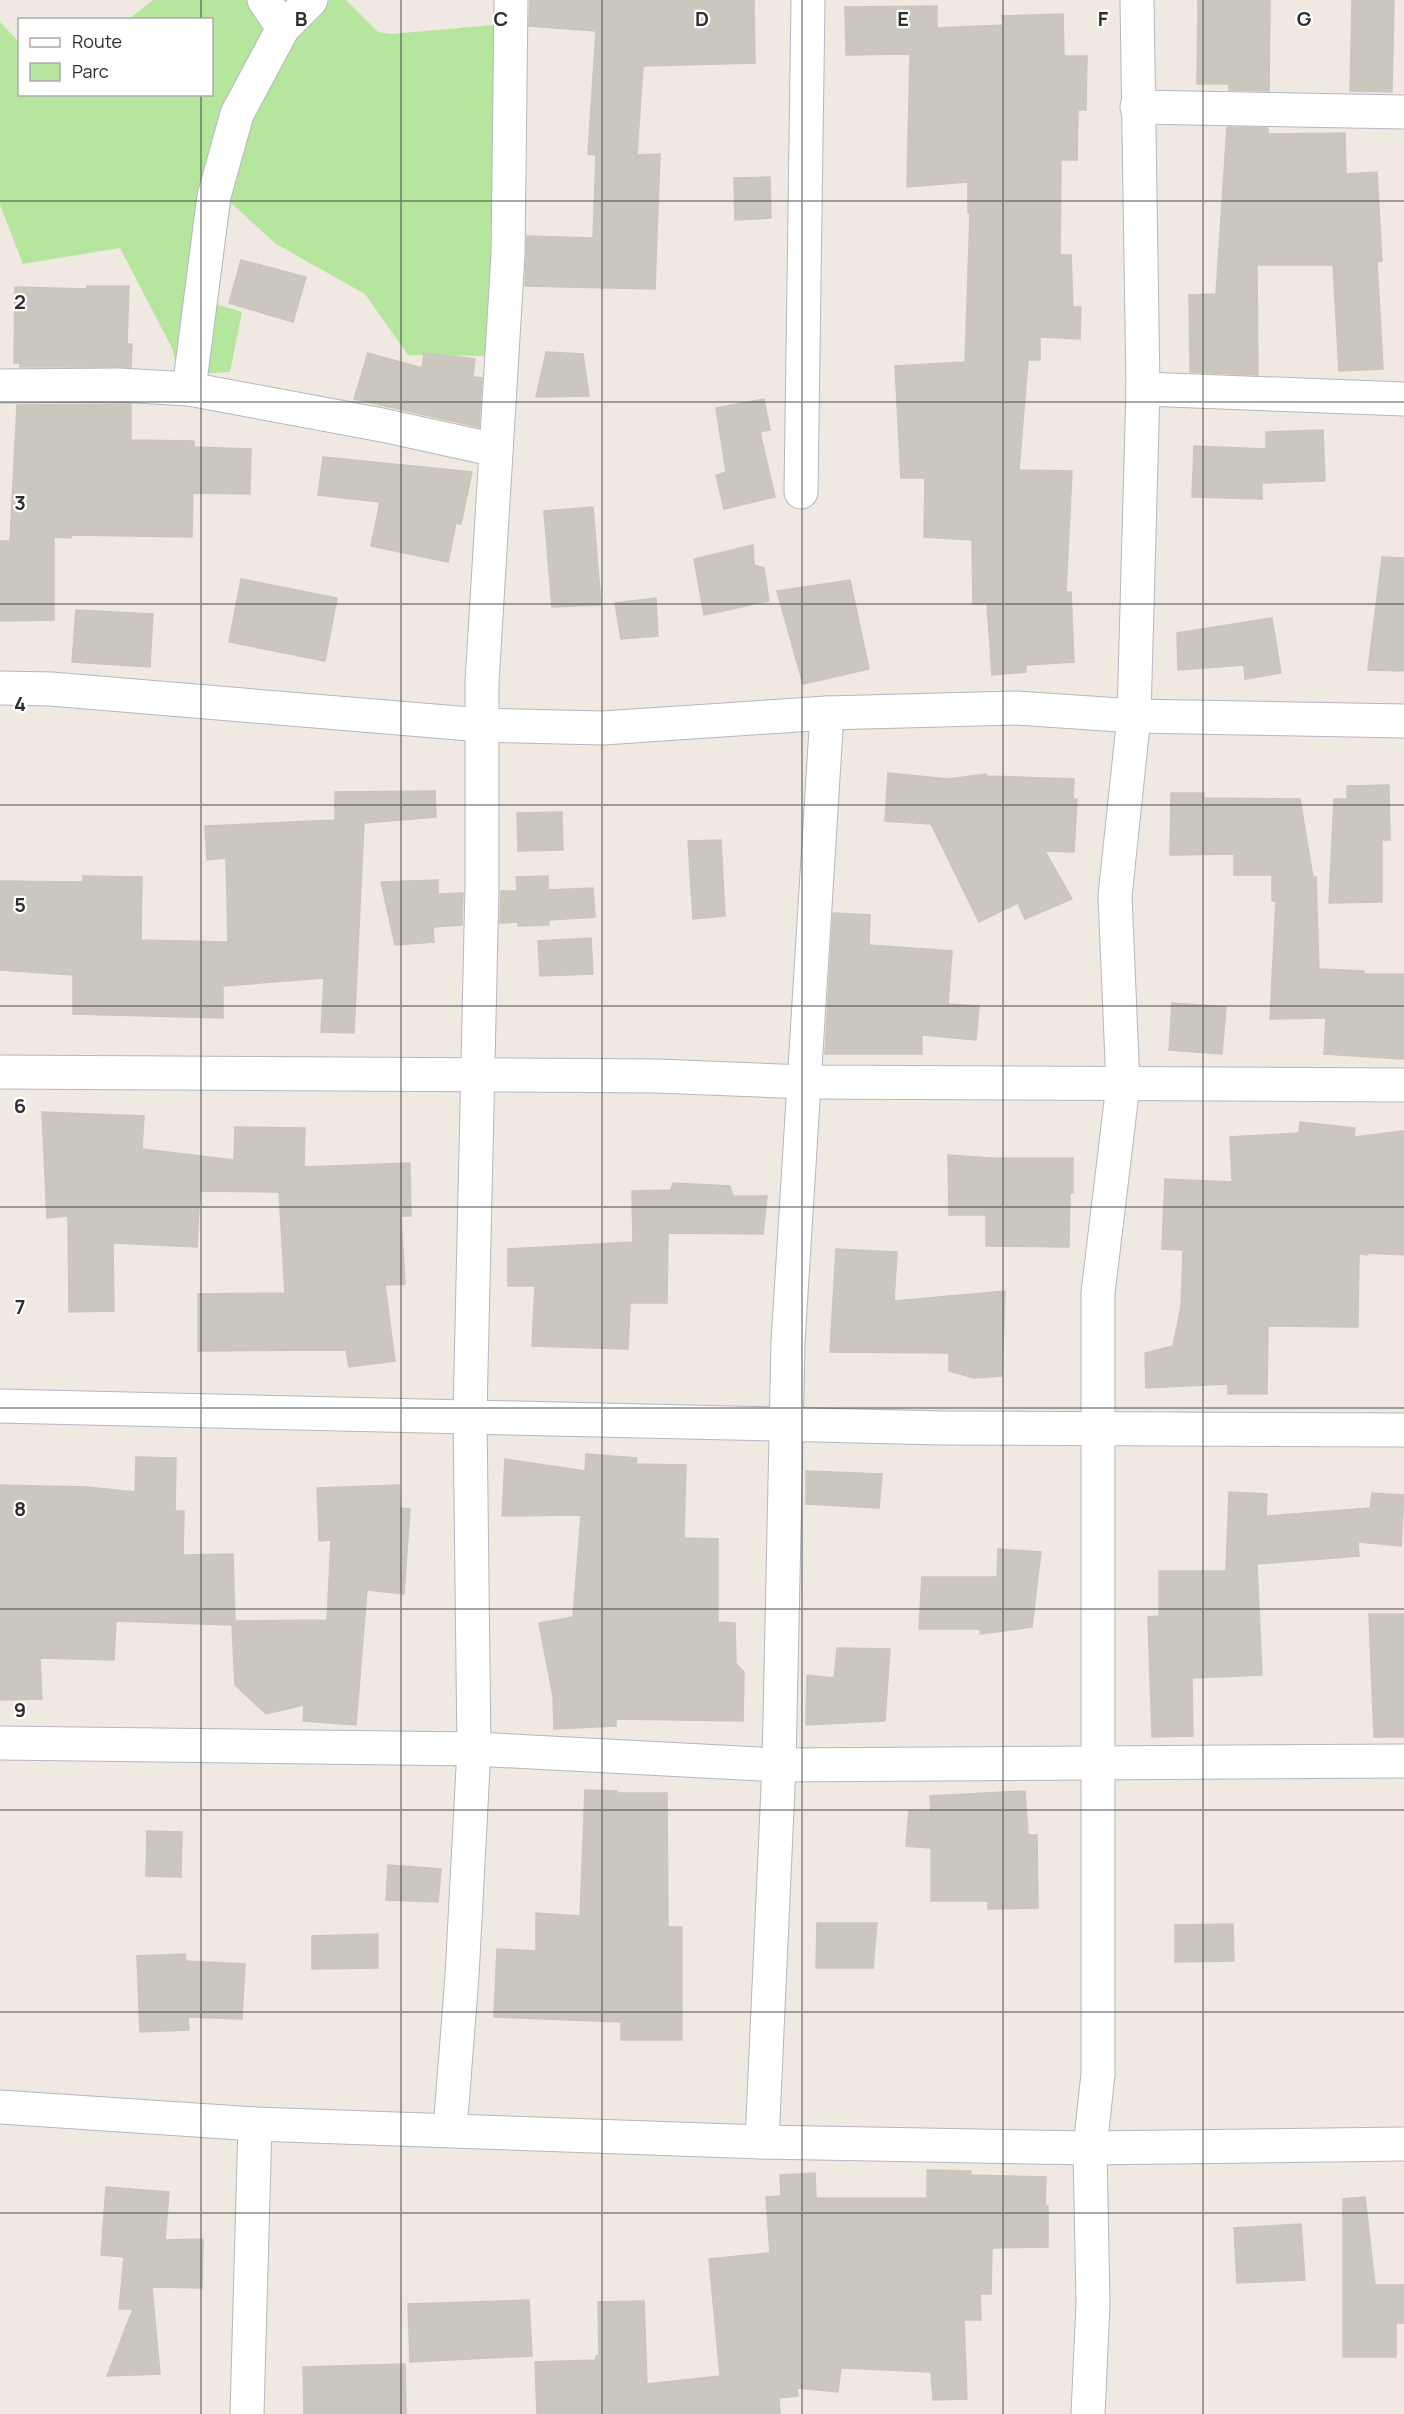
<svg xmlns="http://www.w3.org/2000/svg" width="1404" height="2414" font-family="Manrope,sans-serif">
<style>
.green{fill:#b6e59e}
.building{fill:#cbc7bf;stroke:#cbc5ba;stroke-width:1.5}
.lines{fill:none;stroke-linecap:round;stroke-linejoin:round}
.minor-casing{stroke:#b4b7c1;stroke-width:35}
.minor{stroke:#fff;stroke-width:33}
.grid{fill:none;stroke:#2e2e2e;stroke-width:1.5;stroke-opacity:0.55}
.grid-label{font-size:20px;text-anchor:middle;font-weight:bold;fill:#2e2e2e;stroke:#fff;stroke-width:4.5;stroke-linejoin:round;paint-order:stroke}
</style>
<rect width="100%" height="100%" fill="#efe9e1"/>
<path class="green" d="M 153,0 L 346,0 L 378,32 L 391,34 L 505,24 L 489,356 L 408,355 L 365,294 L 276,244 L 231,203 L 216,304 L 242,312 L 230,372 L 179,375 L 172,348 L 120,248 L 23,264 L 0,205 L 0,22 L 19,42 L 20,94 L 212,94 L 212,20 L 129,19 Z"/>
<g class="building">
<path d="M 530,0 L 754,0 L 755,63 L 643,66 L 637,155 L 660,154 L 655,289 L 525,286 L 527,236 L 593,238 L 596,155 L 588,154 L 596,31 L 529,26 Z"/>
<path d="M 1198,0 L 1270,0 L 1269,91 L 1229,90 L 1229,84 L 1197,84 Z"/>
<path d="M 1352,0 L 1394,0 L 1392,92 L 1350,91 Z"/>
<path d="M 937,6 L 937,28 L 1003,25 L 1002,16 L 1063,14 L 1064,56 L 1087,56 L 1086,110 L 1078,110 L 1077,160 L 1061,160 L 1060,255 L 1071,255 L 1073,307 L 1081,307 L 1080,339 L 1040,337 L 1040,360 L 1028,360 L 1019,470 L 1072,471 L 1066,592 L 1071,592 L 1074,662 L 1026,665 L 1026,672 L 992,675 L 987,604 L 973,604 L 972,540 L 924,537 L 925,478 L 901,478 L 895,366 L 965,362 L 970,213 L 968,213 L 968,182 L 907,187 L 910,54 L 846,55 L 845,7 Z"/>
<path d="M 1227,127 L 1268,128 L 1268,134 L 1345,133 L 1346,174 L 1377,172 L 1382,261 L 1377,262 L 1383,369 L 1339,371 L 1333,265 L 1257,265 L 1258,375 L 1190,372 L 1189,295 L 1216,294 Z"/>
<path d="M 770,177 L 771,218 L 735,220 L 734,178 Z"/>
<path d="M 241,260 L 306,277 L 293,322 L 229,303 Z"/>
<path d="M 87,286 L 129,286 L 127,344 L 132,344 L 131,367 L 20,367 L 20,363 L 14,363 L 15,287 L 87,289 Z"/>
<path d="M 546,352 L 583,354 L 589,396 L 536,397 Z"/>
<path d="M 368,353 L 422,368 L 424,353 L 475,359 L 473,377 L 482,378 L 479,427 L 354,399 Z"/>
<path d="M 764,399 L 770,430 L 760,432 L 775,497 L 724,509 L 716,475 L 726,472 L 716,408 Z"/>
<path d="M 131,404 L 131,440 L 194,441 L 194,447 L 251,449 L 250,494 L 193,493 L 192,537 L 71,535 L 71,538 L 54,537 L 54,620 L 0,621 L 0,541 L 10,541 L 17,405 Z"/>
<path d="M 1323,430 L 1325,481 L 1262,483 L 1262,499 L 1192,497 L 1194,446 L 1266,449 L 1266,432 Z"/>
<path d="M 323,457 L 472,472 L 461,524 L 456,523 L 448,562 L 371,546 L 380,502 L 318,495 Z"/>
<path d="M 593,507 L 601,605 L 552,607 L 544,511 Z"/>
<path d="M 753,545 L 754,565 L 764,568 L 769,601 L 704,615 L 694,559 Z"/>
<path d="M 1382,557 L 1404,558 L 1404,671 L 1368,670 Z"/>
<path d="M 241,579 L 337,598 L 325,661 L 229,642 Z"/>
<path d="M 850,580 L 869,669 L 803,684 L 777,591 Z"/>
<path d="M 656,598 L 658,636 L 621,639 L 615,603 Z"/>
<path d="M 76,610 L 153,614 L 150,667 L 72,662 Z"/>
<path d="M 1272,618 L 1281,673 L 1245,679 L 1244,665 L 1178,670 L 1177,633 Z"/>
<path d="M 888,773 L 948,779 L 986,774 L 986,776 L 1074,779 L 1073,799 L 1077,799 L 1074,852 L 1045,851 L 1072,899 L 1025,919 L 1018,903 L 979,922 L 931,824 L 885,821 Z"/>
<path d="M 1389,785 L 1390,840 L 1382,840 L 1382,902 L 1329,903 L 1334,799 L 1347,799 L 1347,786 Z"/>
<path d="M 435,791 L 436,817 L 364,823 L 354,1033 L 321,1032 L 324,978 L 223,986 L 223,1018 L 73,1014 L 73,975 L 0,970 L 0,881 L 83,882 L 83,876 L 142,877 L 141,940 L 228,942 L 226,858 L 207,860 L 205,826 L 335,820 L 335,792 Z"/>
<path d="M 1171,793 L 1204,793 L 1204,798 L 1300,799 L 1313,877 L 1316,877 L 1319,969 L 1364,971 L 1364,974 L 1404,974 L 1404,1059 L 1324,1054 L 1326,1018 L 1270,1019 L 1276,901 L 1272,901 L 1272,875 L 1234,875 L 1234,854 L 1170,855 Z"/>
<path d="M 562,812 L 563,850 L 518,851 L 517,813 Z"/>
<path d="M 721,840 L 725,916 L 693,919 L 688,841 Z"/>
<path d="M 548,876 L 548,890 L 593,888 L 595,917 L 549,920 L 549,925 L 518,926 L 518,922 L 500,923 L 501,891 L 517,891 L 516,877 Z"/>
<path d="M 438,880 L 438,894 L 463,893 L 462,925 L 433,927 L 434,942 L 395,945 L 381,882 Z"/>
<path d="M 833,913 L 870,915 L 869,945 L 952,951 L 948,1004 L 979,1006 L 976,1040 L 922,1035 L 922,1054 L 825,1054 Z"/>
<path d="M 591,938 L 593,974 L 540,976 L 538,941 Z"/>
<path d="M 1172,1003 L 1226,1007 L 1222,1054 L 1169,1050 Z"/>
<path d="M 42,1112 L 144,1116 L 142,1149 L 234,1160 L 235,1127 L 305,1128 L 304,1167 L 410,1163 L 411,1216 L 401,1216 L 405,1284 L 385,1285 L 395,1361 L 349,1367 L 346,1350 L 198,1351 L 198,1294 L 285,1293 L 279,1192 L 200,1191 L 197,1247 L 113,1243 L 114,1311 L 69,1312 L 68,1216 L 47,1218 Z"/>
<path d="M 1300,1122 L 1355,1128 L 1354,1137 L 1404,1131 L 1404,1255 L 1367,1253 L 1367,1255 L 1359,1254 L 1358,1327 L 1268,1326 L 1267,1394 L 1228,1394 L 1228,1384 L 1146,1388 L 1145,1353 L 1173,1346 L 1181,1307 L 1183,1250 L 1162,1249 L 1165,1179 L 1232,1182 L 1230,1137 L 1299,1133 Z"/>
<path d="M 948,1155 L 991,1158 L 1073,1158 L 1073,1193 L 1070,1193 L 1069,1247 L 986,1246 L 986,1215 L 949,1215 Z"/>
<path d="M 673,1183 L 730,1186 L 733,1196 L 767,1196 L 763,1234 L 668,1233 L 667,1303 L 630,1303 L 628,1349 L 532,1346 L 535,1286 L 508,1286 L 508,1249 L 633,1242 L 632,1191 L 671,1190 Z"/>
<path d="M 836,1249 L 897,1252 L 894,1301 L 1005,1291 L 1002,1376 L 974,1378 L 949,1371 L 949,1353 L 830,1352 Z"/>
<path d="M 586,1454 L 637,1458 L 636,1464 L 686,1465 L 684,1538 L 718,1539 L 718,1622 L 735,1623 L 736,1664 L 744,1672 L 743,1721 L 616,1719 L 616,1726 L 554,1729 L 553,1696 L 539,1623 L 573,1617 L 581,1515 L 502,1516 L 505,1459 L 585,1471 Z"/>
<path d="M 136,1457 L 176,1458 L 175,1511 L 184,1511 L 183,1555 L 233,1554 L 235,1621 L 327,1620 L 331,1540 L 319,1541 L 317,1488 L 399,1485 L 400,1508 L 410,1509 L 404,1594 L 367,1590 L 356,1725 L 303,1721 L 304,1705 L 266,1714 L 235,1685 L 232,1625 L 116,1621 L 114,1660 L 40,1658 L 42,1699 L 0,1700 L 0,1485 L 87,1487 L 135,1492 Z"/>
<path d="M 806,1471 L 882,1474 L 879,1508 L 806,1504 Z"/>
<path d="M 1229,1492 L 1267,1494 L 1266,1516 L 1370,1508 L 1372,1493 L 1404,1495 L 1401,1546 L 1358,1542 L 1359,1556 L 1257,1564 L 1262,1675 L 1192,1678 L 1193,1736 L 1152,1737 L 1148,1617 L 1159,1616 L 1159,1571 L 1226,1571 Z"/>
<path d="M 998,1549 L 1041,1552 L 1032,1627 L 980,1634 L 980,1629 L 919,1629 L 922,1577 L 997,1577 Z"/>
<path d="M 1369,1614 L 1404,1614 L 1404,1737 L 1374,1737 Z"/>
<path d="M 837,1648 L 890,1649 L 885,1721 L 806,1725 L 807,1675 L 834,1678 Z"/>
<path d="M 585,1790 L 617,1791 L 617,1793 L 667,1793 L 668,1927 L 682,1927 L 682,2040 L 621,2040 L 621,2022 L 494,2017 L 497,1949 L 536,1951 L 536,1913 L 580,1916 Z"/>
<path d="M 1025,1791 L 1028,1835 L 1037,1835 L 1038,1908 L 988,1909 L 988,1901 L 931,1901 L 931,1848 L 906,1846 L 909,1811 L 931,1812 L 930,1796 Z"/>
<path d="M 147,1831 L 182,1832 L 181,1877 L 146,1876 Z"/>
<path d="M 388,1865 L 441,1869 L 438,1902 L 386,1900 Z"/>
<path d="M 817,1923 L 877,1923 L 873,1968 L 816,1968 Z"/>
<path d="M 1233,1924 L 1234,1961 L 1175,1962 L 1175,1925 Z"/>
<path d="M 378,1934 L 378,1968 L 312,1969 L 312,1936 Z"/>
<path d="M 185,1954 L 186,1961 L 245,1964 L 242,2019 L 188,2017 L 189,2030 L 140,2032 L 137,1956 Z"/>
<path d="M 927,2170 L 971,2171 L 970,2175 L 1046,2177 L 1045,2206 L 1048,2206 L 1048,2247 L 992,2248 L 991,2294 L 980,2294 L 981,2320 L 964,2320 L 967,2399 L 933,2400 L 931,2372 L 841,2368 L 838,2392 L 797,2388 L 798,2396 L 779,2398 L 780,2414 L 537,2414 L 535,2362 L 596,2360 L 596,2356 L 599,2355 L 598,2302 L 644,2301 L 647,2384 L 720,2376 L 709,2259 L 770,2253 L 766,2197 L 781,2196 L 780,2175 L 815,2173 L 816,2198 L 927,2198 Z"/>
<path d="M 106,2187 L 169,2192 L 165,2240 L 203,2239 L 202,2288 L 152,2287 L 160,2374 L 107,2376 L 133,2309 L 119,2309 L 124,2257 L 101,2255 Z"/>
<path d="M 1365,2197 L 1375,2285 L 1404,2285 L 1404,2323 L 1396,2323 L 1396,2357 L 1343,2357 L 1343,2199 Z"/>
<path d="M 1301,2224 L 1305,2280 L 1237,2283 L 1234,2228 Z"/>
<path d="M 529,2300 L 532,2356 L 410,2362 L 408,2304 Z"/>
<path d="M 405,2364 L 406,2414 L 304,2414 L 303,2367 Z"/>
</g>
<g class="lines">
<defs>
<g id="minor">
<path d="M 264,0 L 283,28"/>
<path d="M 1137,107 L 1404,112"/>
<path d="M 0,386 L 119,385 L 189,389 L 382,425 L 496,450"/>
<path d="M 189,389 L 214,196 L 237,114 L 283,28 L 311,0"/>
<path d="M 1143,389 L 1404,399"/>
<path d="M 801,492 L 808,0"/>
<path d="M 0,688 L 51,689 L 482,725 L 603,728 L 827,713 L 1016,708 L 1134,716 L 1404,721"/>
<path d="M 0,1072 L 657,1076 L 805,1082 L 1404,1085"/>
<path d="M 0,1406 L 941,1428 L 1404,1430"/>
<path d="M 0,1743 L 474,1749 L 779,1765 L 1404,1761"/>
<path d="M 0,2107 L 255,2124 L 762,2142 L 1090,2148 L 1404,2144"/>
<path d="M 450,2130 L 462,1976 L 474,1749 L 470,1415 L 482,886 L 482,682 L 508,255 L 511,0"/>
<path d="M 762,2142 L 779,1765 L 788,1342 L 827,713"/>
<path d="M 247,2414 L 255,2124"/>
<path d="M 1088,2414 L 1093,2304 L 1090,2148 L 1098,2074 L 1098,1293 L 1123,1085 L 1115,896 L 1134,716 L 1143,389 L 1137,0"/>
</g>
</defs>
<use href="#minor" class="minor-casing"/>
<use href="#minor" class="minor"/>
</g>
<path class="grid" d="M 201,0 L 201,20M 401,0 L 401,2414M 602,0 L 602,2414M 802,0 L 802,2414M 1003,0 L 1003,2414M 1203,0 L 1203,2414M 201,94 L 201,2414M 0,201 L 1404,201M 0,402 L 1404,402M 0,604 L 1404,604M 0,805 L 1404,805M 0,1006 L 1404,1006M 0,1207 L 1404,1207M 0,1408 L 1404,1408M 0,1609 L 1404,1609M 0,1810 L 1404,1810M 0,2012 L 1404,2012M 0,2213 L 1404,2213"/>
<g class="grid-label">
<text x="301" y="26">B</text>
<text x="501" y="26">C</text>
<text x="702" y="26">D</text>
<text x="903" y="26">E</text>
<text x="1103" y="26">F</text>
<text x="1304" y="26">G</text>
<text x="20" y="309">2</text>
<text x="20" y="510">3</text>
<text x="20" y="711">4</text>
<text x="20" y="912">5</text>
<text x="20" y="1113">6</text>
<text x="20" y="1314">7</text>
<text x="20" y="1516">8</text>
<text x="20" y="1717">9</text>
</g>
<rect x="18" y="18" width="195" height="78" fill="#ffffff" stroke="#ababab" stroke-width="1.5"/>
<rect x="30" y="38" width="30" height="9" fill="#ffffff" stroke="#ababab" stroke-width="1.5"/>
<text x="72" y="48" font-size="18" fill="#2e2e2e">Route</text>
<rect x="30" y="63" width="30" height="18" fill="#b6e59e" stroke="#ababab" stroke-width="1.5"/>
<text x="72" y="78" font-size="18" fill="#2e2e2e">Parc</text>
</svg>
